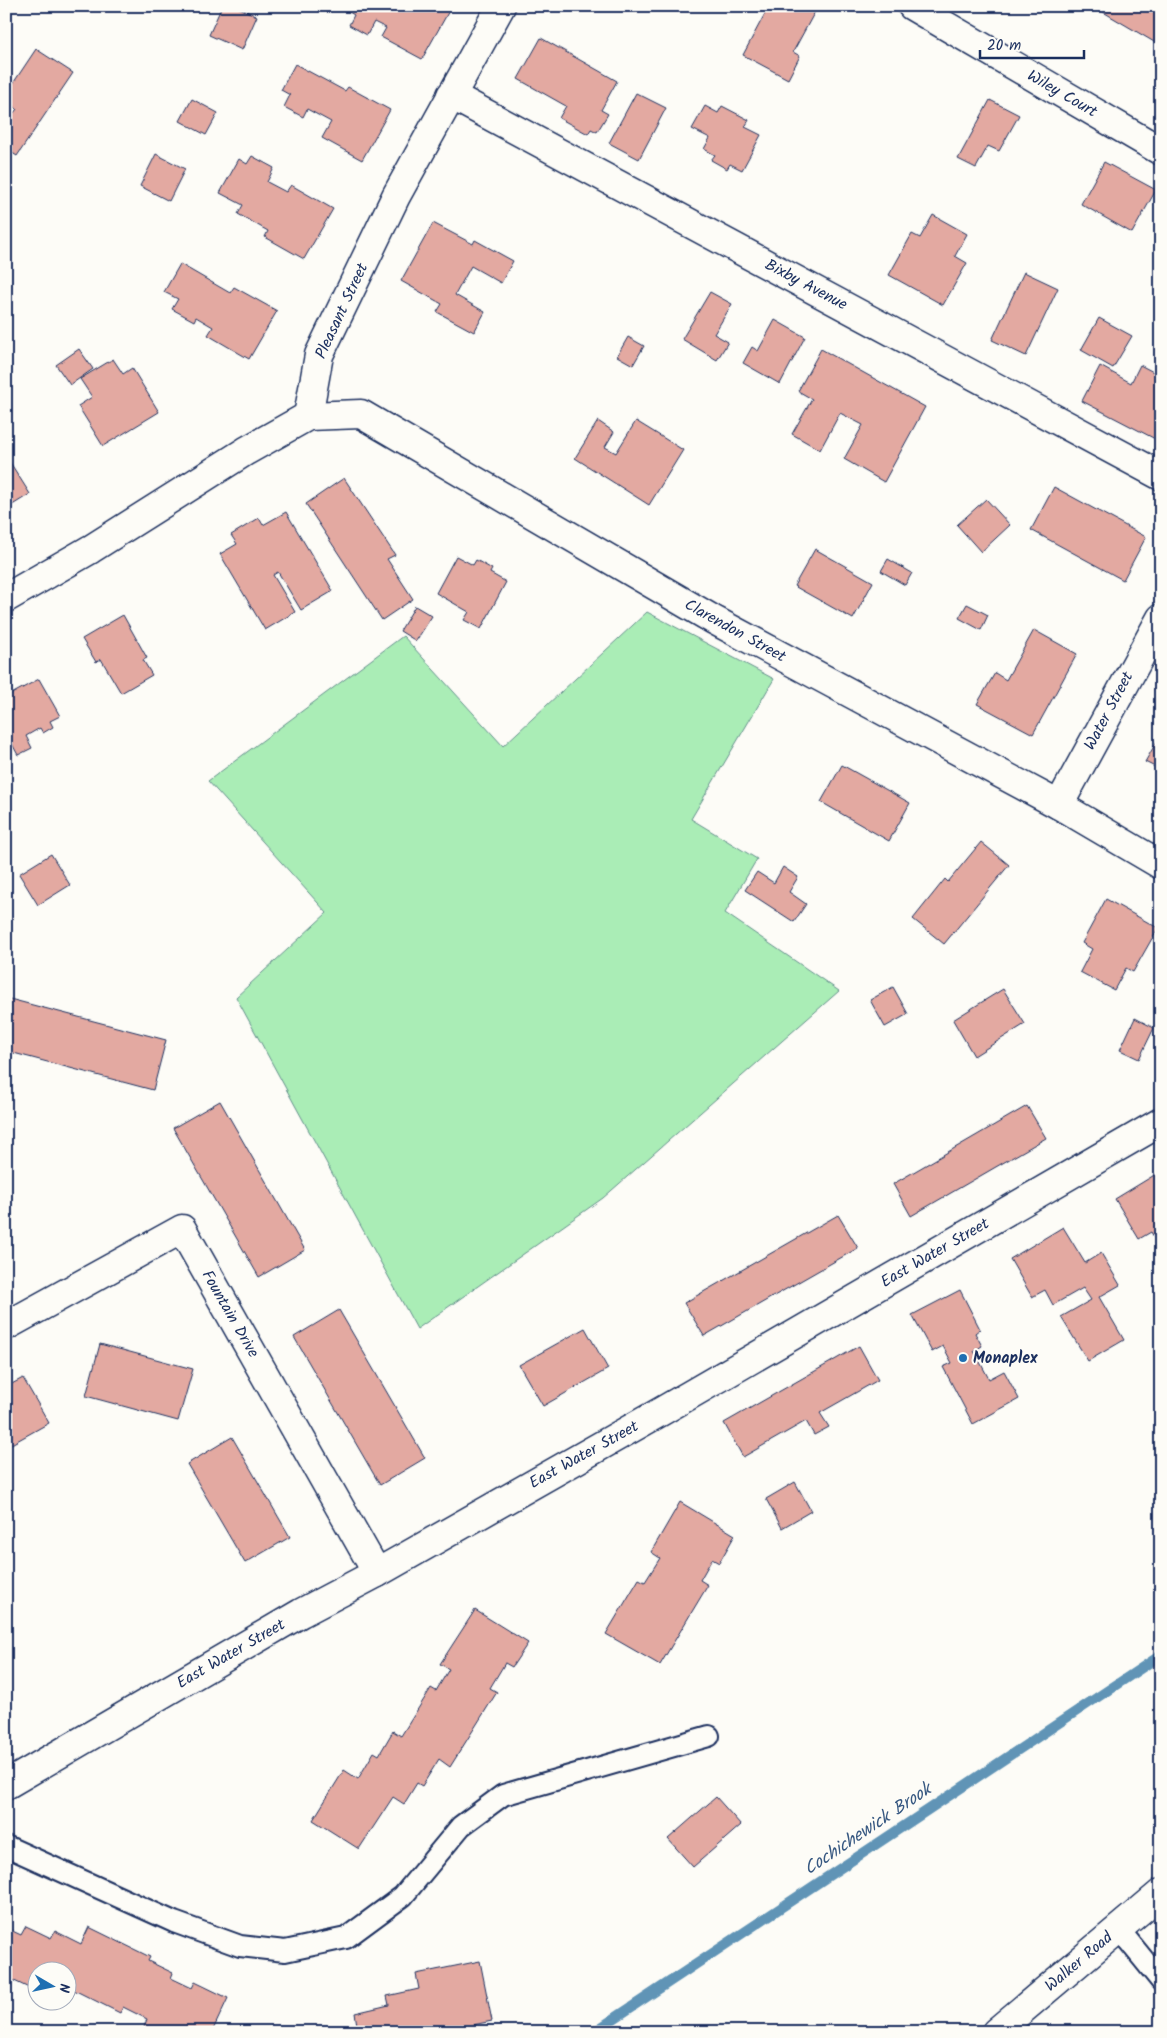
<svg xmlns="http://www.w3.org/2000/svg" width="1167" height="2038" font-family="Kalam,sans-serif">
<style>
.green{fill:#aaedb6;stroke:#628e8a}
.lines{fill:none;stroke-linecap:round;stroke-linejoin:round}
.stream{stroke:#6094b6;stroke-width:10}
.building{fill:#e3a9a1;stroke:#1b2f5e}
.service-casing{stroke:#1b2f5e;stroke-width:24}
.minor-casing{stroke:#1b2f5e;stroke-width:31}
.service{stroke:#fdfcf7;stroke-width:20}
.minor{stroke:#fdfcf7;stroke-width:28}
.poi-dot{fill:#1f6fb2;stroke:#fdfcf7;stroke-width:2}
.labels{text-anchor:middle;dominant-baseline:central;stroke-width:4;stroke-linejoin:round;paint-order:stroke}
.street-label{font-size:16px;fill:#1b2f5e;stroke:#fdfcf7}
.poi-label{font-size:16px;font-weight:bold;fill:#1b2f5e;stroke:#fdfcf7;text-anchor:start}
.water-label{font-size:18px;font-style:italic;fill:#385982;stroke:#fdfcf7}
</style>
<rect width="100%" height="100%" fill="#fdfcf7"/>
<filter id="ink" filterUnits="userSpaceOnUse"><feTurbulence type="fractalNoise" baseFrequency=".02" numOctaves="2"/><feDisplacementMap in="SourceGraphic" scale="10" xChannelSelector="R" yChannelSelector="G"/><feConvolveMatrix kernelMatrix="1 2 1 2 8 2 1 2 1" color-interpolation-filters="sRGB"/></filter>
<g filter="url(#ink)">
<path class="green" d="M 647,612 L 774,679 L 691,819 L 757,859 L 725,913 L 839,991 L 603,1198 L 417,1329 L 236,997 L 327,913 L 208,781 L 403,636 L 503,746 Z"/>
<g class="lines">
<path class="stream" d="M 594,2032 L 1161,1655"/>
</g>
<g class="building">
<path d="M 222,6 L 235,6 L 257,16 L 242,50 L 209,35 Z"/>
<path d="M 340,6 L 444,6 L 450,9 L 422,59 L 381,37 L 386,28 L 374,22 L 367,35 L 349,25 L 354,15 Z"/>
<path d="M 769,6 L 818,6 L 793,52 L 800,56 L 788,79 L 743,55 Z"/>
<path d="M 1093,6 L 1161,6 L 1161,46 Z"/>
<path d="M 541,38 L 617,81 L 601,110 L 608,114 L 597,132 L 591,129 L 588,134 L 559,118 L 566,106 L 518,79 Z"/>
<path d="M 36,49 L 73,73 L 17,156 L 6,149 L 6,117 L 9,119 L 17,109 L 6,101 L 6,94 Z"/>
<path d="M 295,64 L 345,91 L 348,87 L 390,110 L 362,160 L 322,138 L 331,122 L 307,109 L 303,117 L 284,107 L 290,95 L 281,90 Z"/>
<path d="M 636,93 L 666,108 L 639,159 L 609,143 Z"/>
<path d="M 192,99 L 218,113 L 206,135 L 180,121 Z"/>
<path d="M 990,100 L 1019,115 L 999,151 L 988,146 L 976,168 L 958,159 Z"/>
<path d="M 705,106 L 718,113 L 722,106 L 749,120 L 745,127 L 761,135 L 742,170 L 730,164 L 727,169 L 711,160 L 715,155 L 704,149 L 710,138 L 692,129 Z"/>
<path d="M 156,154 L 185,169 L 169,201 L 140,186 Z"/>
<path d="M 252,156 L 274,168 L 267,182 L 286,192 L 291,185 L 333,209 L 304,259 L 265,237 L 268,231 L 238,214 L 243,205 L 220,193 L 239,159 L 247,164 Z"/>
<path d="M 1104,162 L 1156,190 L 1132,233 L 1081,204 Z"/>
<path d="M 933,215 L 967,234 L 955,256 L 967,263 L 943,305 L 889,275 L 912,234 L 920,238 Z"/>
<path d="M 433,223 L 473,244 L 475,240 L 513,261 L 501,283 L 471,266 L 455,295 L 485,312 L 474,332 L 437,312 L 442,304 L 401,281 Z"/>
<path d="M 180,264 L 230,293 L 234,287 L 277,311 L 249,359 L 208,335 L 213,327 L 196,317 L 194,321 L 172,309 L 178,299 L 164,292 Z"/>
<path d="M 1024,272 L 1058,288 L 1026,356 L 992,340 Z"/>
<path d="M 710,292 L 732,304 L 714,334 L 728,342 L 717,360 L 682,339 Z"/>
<path d="M 1099,318 L 1132,336 L 1113,368 L 1081,350 Z"/>
<path d="M 775,320 L 805,337 L 780,384 L 743,363 L 752,347 L 758,351 Z"/>
<path d="M 628,337 L 644,346 L 633,365 L 617,356 Z"/>
<path d="M 79,349 L 93,369 L 70,385 L 56,365 Z"/>
<path d="M 821,349 L 925,407 L 884,482 L 844,459 L 863,425 L 840,413 L 820,450 L 792,434 L 812,399 L 798,391 Z"/>
<path d="M 113,359 L 123,374 L 132,368 L 159,412 L 103,446 L 78,406 L 92,397 L 80,379 Z"/>
<path d="M 1140,365 L 1161,376 L 1161,442 L 1082,401 L 1100,366 L 1131,383 Z"/>
<path d="M 598,421 L 614,432 L 605,447 L 616,453 L 636,421 L 683,450 L 649,505 L 575,458 Z"/>
<path d="M 6,456 L 30,494 L 6,509 Z"/>
<path d="M 344,478 L 395,555 L 387,559 L 413,599 L 382,620 L 306,504 Z"/>
<path d="M 1054,487 L 1146,537 L 1123,580 L 1031,530 Z"/>
<path d="M 986,499 L 1010,525 L 981,552 L 957,525 Z"/>
<path d="M 286,512 L 333,591 L 301,610 L 278,572 L 273,575 L 295,612 L 265,630 L 220,554 L 237,544 L 231,535 L 259,518 L 263,525 Z"/>
<path d="M 815,549 L 873,582 L 853,619 L 794,586 Z"/>
<path d="M 456,556 L 473,565 L 476,560 L 492,569 L 490,573 L 506,582 L 481,629 L 464,620 L 469,612 L 436,593 Z"/>
<path d="M 888,559 L 912,573 L 905,585 L 881,571 Z"/>
<path d="M 967,604 L 988,615 L 981,630 L 959,618 Z"/>
<path d="M 415,606 L 432,616 L 416,641 L 400,631 Z"/>
<path d="M 123,615 L 147,658 L 143,660 L 152,675 L 121,693 L 101,659 L 96,662 L 82,639 Z"/>
<path d="M 1034,630 L 1077,654 L 1033,734 L 977,704 L 995,673 L 1006,680 Z"/>
<path d="M 39,679 L 60,716 L 50,721 L 53,727 L 43,733 L 40,728 L 26,736 L 32,748 L 18,755 L 12,744 L 7,747 L 6,745 L 6,697 Z"/>
<path d="M 1161,734 L 1161,770 L 1145,762 Z"/>
<path d="M 842,765 L 910,803 L 889,841 L 821,802 Z"/>
<path d="M 981,842 L 1009,865 L 944,944 L 913,919 L 945,879 L 948,882 Z"/>
<path d="M 51,854 L 70,885 L 38,905 L 19,874 Z"/>
<path d="M 783,867 L 798,877 L 789,892 L 806,904 L 794,922 L 745,890 L 757,872 L 774,883 Z"/>
<path d="M 1106,899 L 1158,928 L 1133,972 L 1126,968 L 1114,990 L 1080,972 L 1092,949 L 1082,943 Z"/>
<path d="M 893,987 L 908,1014 L 885,1027 L 870,1000 Z"/>
<path d="M 1003,989 L 1025,1024 L 974,1056 L 953,1020 Z"/>
<path d="M 6,998 L 166,1040 L 153,1090 L 6,1051 Z"/>
<path d="M 1135,1018 L 1154,1028 L 1139,1059 L 1120,1050 Z"/>
<path d="M 220,1101 L 305,1250 L 259,1277 L 173,1128 Z"/>
<path d="M 1027,1106 L 1046,1138 L 911,1216 L 893,1184 Z"/>
<path d="M 1161,1171 L 1161,1245 L 1159,1246 L 1151,1232 L 1139,1239 L 1115,1199 Z"/>
<path d="M 838,1215 L 858,1248 L 704,1336 L 684,1303 Z"/>
<path d="M 1063,1227 L 1085,1263 L 1101,1253 L 1120,1285 L 1099,1297 L 1124,1340 L 1088,1361 L 1061,1317 L 1091,1300 L 1083,1288 L 1053,1305 L 1045,1290 L 1032,1297 L 1010,1259 Z"/>
<path d="M 960,1290 L 980,1329 L 975,1333 L 982,1346 L 974,1351 L 989,1379 L 1004,1371 L 1019,1399 L 973,1424 L 943,1367 L 952,1363 L 943,1346 L 932,1352 L 912,1315 Z"/>
<path d="M 339,1310 L 425,1458 L 380,1485 L 294,1337 Z"/>
<path d="M 585,1328 L 608,1369 L 543,1406 L 519,1365 Z"/>
<path d="M 100,1344 L 193,1369 L 178,1421 L 86,1396 Z"/>
<path d="M 859,1346 L 878,1380 L 820,1413 L 829,1427 L 814,1435 L 806,1421 L 743,1457 L 724,1423 Z"/>
<path d="M 23,1378 L 49,1423 L 6,1447 L 6,1387 Z"/>
<path d="M 232,1437 L 290,1537 L 245,1563 L 187,1464 Z"/>
<path d="M 795,1482 L 811,1511 L 782,1528 L 766,1499 Z"/>
<path d="M 680,1502 L 735,1535 L 719,1563 L 712,1559 L 700,1580 L 708,1585 L 660,1665 L 606,1634 L 639,1579 L 645,1582 L 660,1558 L 651,1552 Z"/>
<path d="M 475,1610 L 528,1643 L 512,1667 L 505,1663 L 490,1688 L 497,1692 L 450,1767 L 439,1759 L 422,1786 L 417,1783 L 404,1804 L 393,1797 L 359,1849 L 313,1820 L 344,1770 L 358,1779 L 374,1752 L 379,1755 L 393,1731 L 401,1736 L 431,1688 L 436,1691 L 449,1669 L 440,1664 Z"/>
<path d="M 716,1797 L 741,1825 L 693,1867 L 668,1839 Z"/>
<path d="M 26,1926 L 51,1938 L 55,1931 L 81,1944 L 89,1927 L 150,1957 L 148,1961 L 173,1973 L 171,1978 L 192,1988 L 195,1982 L 228,1998 L 212,2032 L 154,2032 L 144,2027 L 147,2019 L 123,2007 L 120,2013 L 68,1987 L 68,1970 L 38,1970 L 38,1984 L 34,1982 L 31,1989 L 6,1977 L 6,1928 L 21,1935 Z"/>
<path d="M 480,1961 L 492,2021 L 440,2032 L 324,2032 L 357,2025 L 355,2013 L 389,2005 L 387,1996 L 419,1989 L 416,1974 Z"/>
</g>
<g class="lines">
<defs>
<g id="service">
<path d="M 6,1846 L 174,1922 L 240,1946 L 285,1951 L 346,1938 L 403,1896 L 461,1826 L 503,1795 L 709,1736"/>
<path d="M 1118,1928 L 1161,1981"/>
</g>
<g id="minor">
<path d="M 912,6 L 1161,151"/>
<path d="M 451,95 L 1161,476"/>
<path d="M 308,416 L 319,355 L 396,196 L 501,6"/>
<path d="M 6,598 L 91,549 L 246,451 L 308,416 L 361,414 L 714,620 L 1059,805 L 1161,865"/>
<path d="M 1059,805 L 1161,618"/>
<path d="M 6,1326 L 182,1229 L 377,1573"/>
<path d="M 6,1785 L 301,1613 L 377,1573 L 662,1411 L 1161,1122"/>
<path d="M 996,2032 L 1161,1893"/>
</g>
</defs>
<use href="#service" class="service-casing"/>
<use href="#minor" class="minor-casing"/>
<use href="#service" class="service"/>
<use href="#minor" class="minor"/>
</g>
</g>
<circle class="poi-dot" cx="963" cy="1358" r="5"/>
<g class="labels">
<g class="street-label">
<text transform="translate(1062 94) rotate(30)">Wiley Court</text>
<text transform="translate(806 285) rotate(28)">Bixby Avenue</text>
<text transform="translate(342 311) rotate(-65)">Pleasant Street</text>
<text transform="translate(735 631) rotate(29)">Clarendon Street</text>
<text transform="translate(1109 711) rotate(-62)">Water Street</text>
<text transform="translate(935 1253) rotate(-30)">East Water Street</text>
<text transform="translate(230 1314) rotate(60)">Fountain Drive</text>
<text transform="translate(584 1455) rotate(-29)">East Water Street</text>
<text transform="translate(231 1654) rotate(-30)">East Water Street</text>
<text transform="translate(1079 1962) rotate(-40)">Walker Road</text>
</g>
<g class="poi-label">
<text x="973" y="1358">Monaplex</text>
</g>
<g class="water-label">
<text transform="translate(868 1830) rotate(-34)">Cochichewick Brook</text>
</g>
</g>
<rect width="1167" height="2038" fill="none" stroke="#fdfcf7" stroke-width="25"/>
<rect x="12" y="12" width="1142" height="2013" fill="none" stroke="#1b2f5e" stroke-width="2" filter="url(#ink)"/>
<g transform="translate(52 1986) rotate(99)"><circle r="24" fill="#fdfcf7" stroke="#a3aaba"/>
<path d="M0-4L9 19L0 12L-9 19Z" fill="#1f6fb2"/>
<text y="-8" font-size="14" font-weight="bold" text-anchor="middle" fill="#1b2f5e">N</text>
</g>
<path d="M980 50v8h104v-8" fill="none" stroke="#1b2f5e" stroke-width="2.5"/>
<text x="987" y="50" font-size="15" fill="#1b2f5e" stroke="#fdfcf7" stroke-width="4" paint-order="stroke">20 m</text>
</svg>
